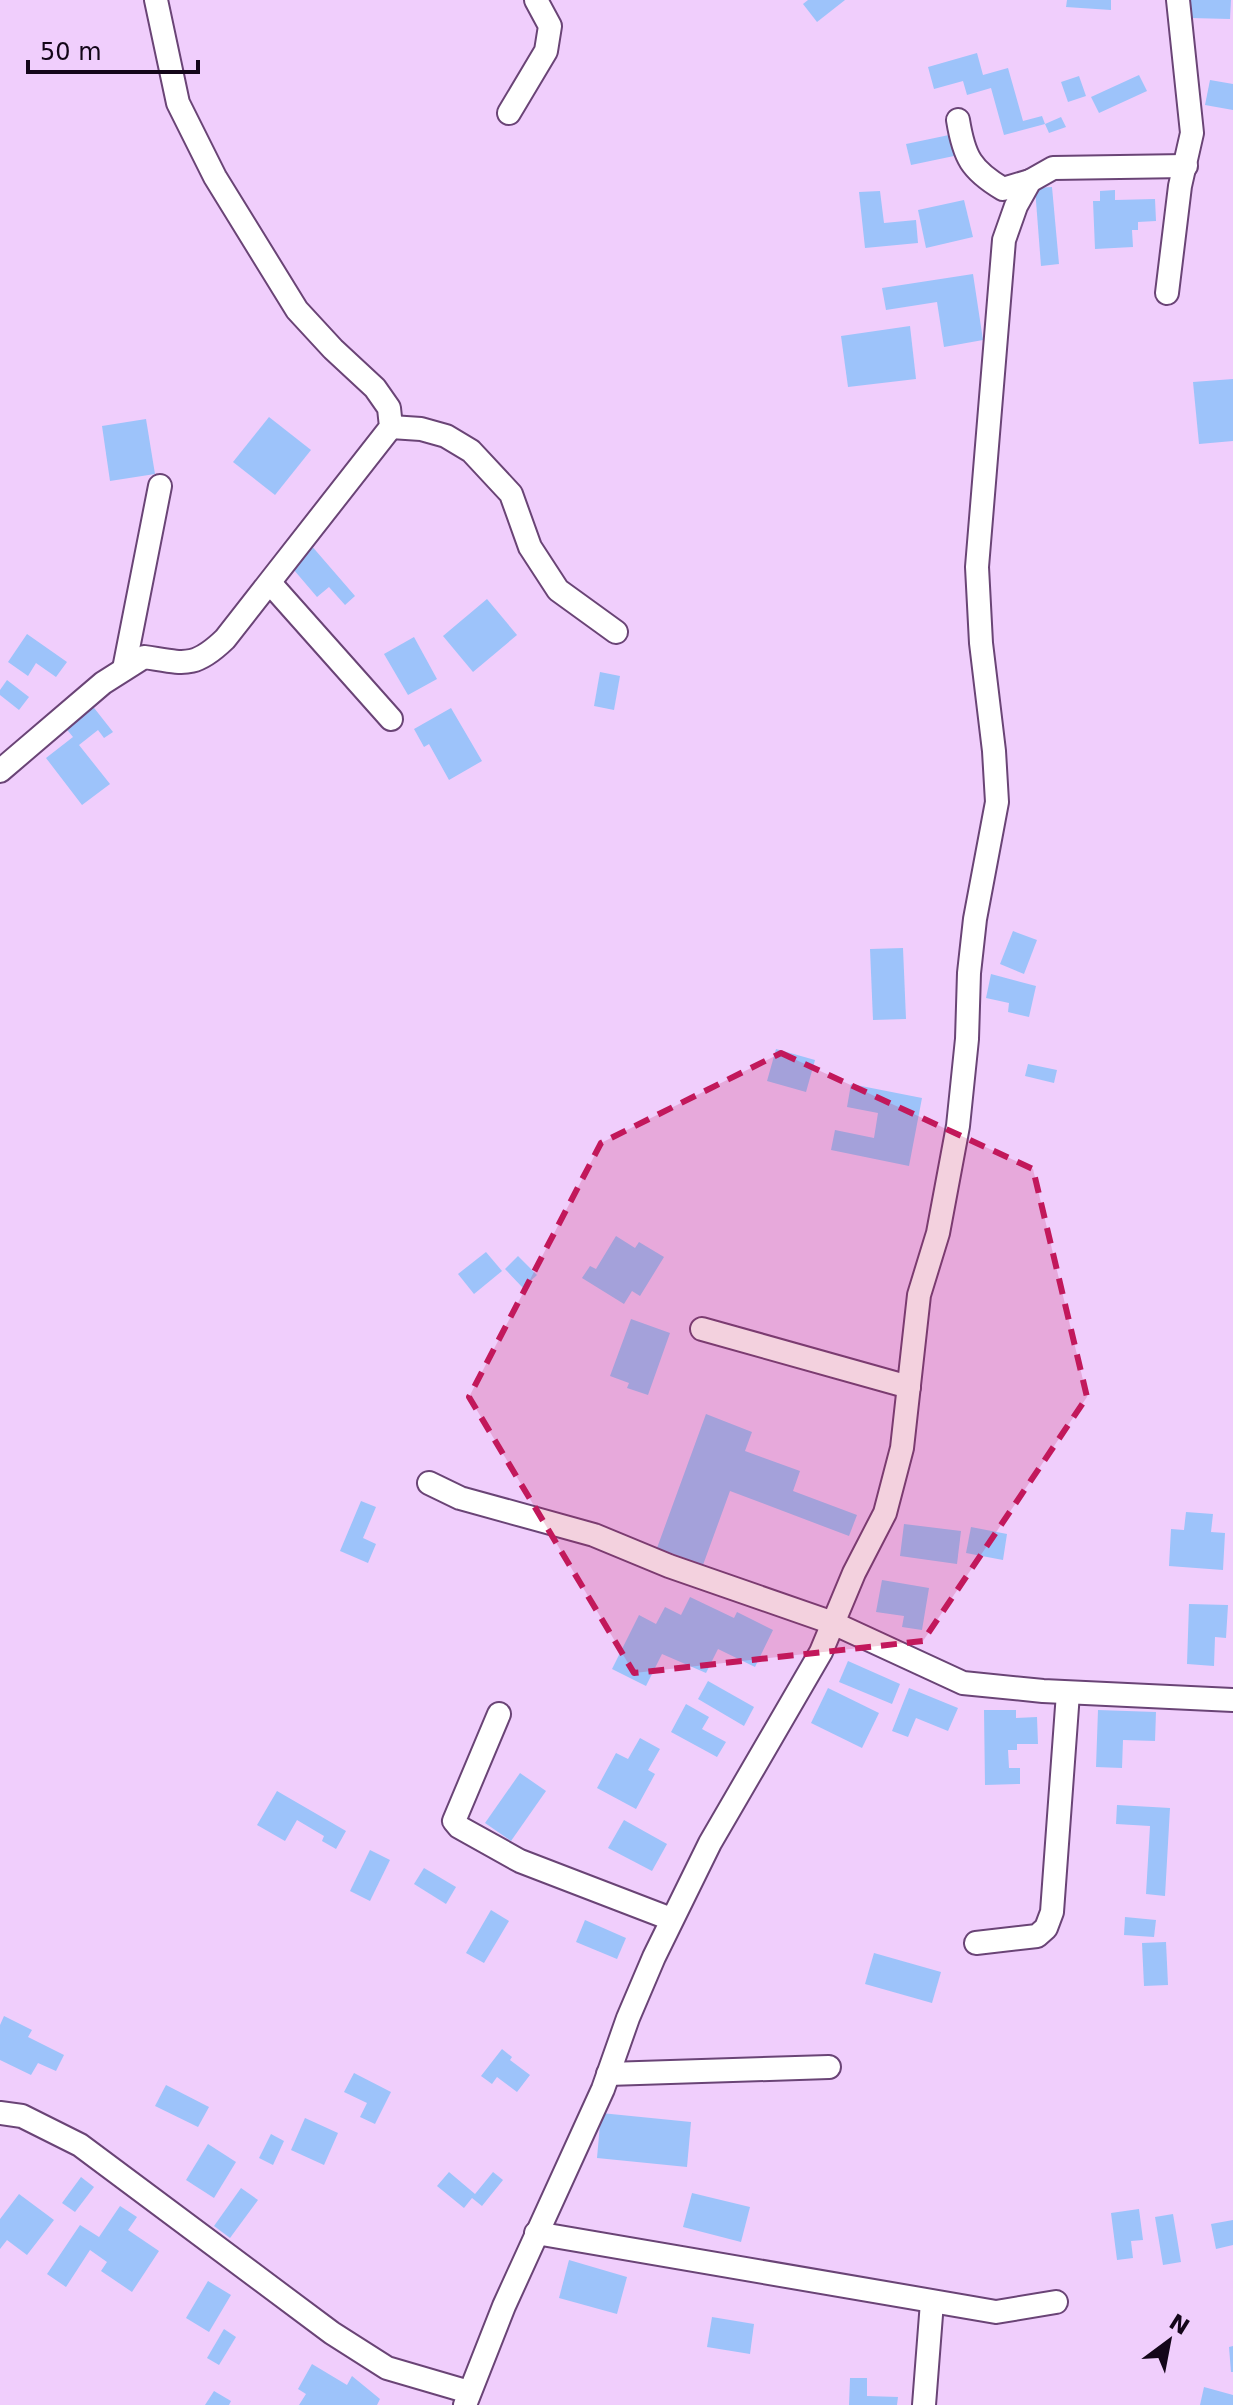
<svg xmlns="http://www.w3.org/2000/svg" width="1233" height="2405" font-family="'DejaVu Sans',sans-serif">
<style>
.building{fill:#9dc3fa}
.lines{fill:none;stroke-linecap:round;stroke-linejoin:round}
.street-casing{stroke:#6a4476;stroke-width:26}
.street{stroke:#fff;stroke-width:22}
.marked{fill:#c2185b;fill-opacity:0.2;stroke:#c2185b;stroke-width:6;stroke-dasharray:16 10;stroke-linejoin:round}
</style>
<rect width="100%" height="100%" fill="#f0cefc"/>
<g class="building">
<path d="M 808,0 L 845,0 L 817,22 L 803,4 Z"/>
<path d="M 1067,0 L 1111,0 L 1111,10 L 1066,7 Z"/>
<path d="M 1190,0 L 1231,0 L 1230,19 L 1190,18 Z"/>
<path d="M 977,53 L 983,75 L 1008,68 L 1023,121 L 1042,116 L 1045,124 L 1061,117 L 1066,127 L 1049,133 L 1045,124 L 1004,135 L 991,88 L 967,95 L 963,81 L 934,89 L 928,67 Z"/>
<path d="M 1139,75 L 1147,91 L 1099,113 L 1091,97 Z"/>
<path d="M 1079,76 L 1086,96 L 1068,102 L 1061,82 Z"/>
<path d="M 1210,80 L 1233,84 L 1233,110 L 1205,105 Z"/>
<path d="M 949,135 L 954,156 L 911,165 L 906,144 Z"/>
<path d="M 1052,187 L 1059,264 L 1041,266 L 1035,188 Z"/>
<path d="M 1115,190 L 1115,200 L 1155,199 L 1156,221 L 1138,222 L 1138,230 L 1132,230 L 1133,247 L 1095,249 L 1093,201 L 1100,201 L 1100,191 Z"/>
<path d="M 880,191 L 884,223 L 916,220 L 918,243 L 865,248 L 859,192 Z"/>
<path d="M 964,200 L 973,237 L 926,248 L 918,210 Z"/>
<path d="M 973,274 L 983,340 L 944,347 L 937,302 L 886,310 L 882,288 Z"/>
<path d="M 910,326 L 916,379 L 848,387 L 841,336 Z"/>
<path d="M 1233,379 L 1233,441 L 1199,444 L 1193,382 Z"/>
<path d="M 269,417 L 311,450 L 275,495 L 233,462 Z"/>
<path d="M 146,419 L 155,474 L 110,481 L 102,426 Z"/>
<path d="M 310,544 L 355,596 L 345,605 L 329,587 L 317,597 L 288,563 Z"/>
<path d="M 487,599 L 517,635 L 473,672 L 443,636 Z"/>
<path d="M 27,634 L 67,662 L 56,677 L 36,663 L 28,676 L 8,662 Z"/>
<path d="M 414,637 L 437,679 L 408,695 L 384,654 Z"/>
<path d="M 600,672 L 620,676 L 614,710 L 594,706 Z"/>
<path d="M 7,680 L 29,697 L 19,710 L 0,695 L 0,690 Z"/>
<path d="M 91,704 L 113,732 L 104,738 L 98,730 L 79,745 L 110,784 L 82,805 L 46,758 L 73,737 L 64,726 Z"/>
<path d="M 451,708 L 482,761 L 449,780 L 429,744 L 424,747 L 414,729 Z"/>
<path d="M 1013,931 L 1037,940 L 1024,974 L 1000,964 Z"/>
<path d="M 903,948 L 906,1019 L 873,1020 L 870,949 Z"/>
<path d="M 991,974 L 1036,986 L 1029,1017 L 1008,1012 L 1009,1003 L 986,998 Z"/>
<path d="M 776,1049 L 815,1060 L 806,1092 L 767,1081 Z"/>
<path d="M 1028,1064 L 1057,1070 L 1054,1083 L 1025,1076 Z"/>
<path d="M 851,1084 L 922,1098 L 909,1166 L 831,1150 L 835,1130 L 874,1138 L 878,1113 L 847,1107 Z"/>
<path d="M 616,1236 L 635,1248 L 639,1242 L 664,1257 L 640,1296 L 632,1291 L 624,1304 L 582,1278 L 590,1266 L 596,1269 Z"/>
<path d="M 486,1252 L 502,1271 L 474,1294 L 458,1274 Z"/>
<path d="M 518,1256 L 537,1275 L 523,1288 L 505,1269 Z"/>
<path d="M 631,1319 L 670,1333 L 648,1395 L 627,1388 L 629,1383 L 610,1376 Z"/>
<path d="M 706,1414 L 752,1432 L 745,1451 L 800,1471 L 793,1491 L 857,1515 L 849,1536 L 730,1491 L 703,1565 L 657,1548 Z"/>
<path d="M 361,1501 L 376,1507 L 363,1538 L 376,1544 L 368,1563 L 340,1551 Z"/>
<path d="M 1186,1512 L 1213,1514 L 1211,1532 L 1225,1533 L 1223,1570 L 1169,1566 L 1171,1529 L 1184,1530 Z"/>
<path d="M 904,1524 L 961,1531 L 957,1564 L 900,1556 Z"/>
<path d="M 971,1527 L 1007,1534 L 1003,1560 L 966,1553 Z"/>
<path d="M 882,1580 L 929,1588 L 922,1630 L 902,1627 L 904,1616 L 876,1612 Z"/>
<path d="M 690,1597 L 734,1618 L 737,1612 L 773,1630 L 755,1667 L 718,1649 L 706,1673 L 662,1654 L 646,1686 L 612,1669 L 639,1615 L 656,1624 L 665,1607 L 681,1615 Z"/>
<path d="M 1189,1604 L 1228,1605 L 1226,1638 L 1215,1637 L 1214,1666 L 1187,1664 Z"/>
<path d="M 848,1661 L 900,1684 L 892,1704 L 839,1682 Z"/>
<path d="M 708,1681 L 754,1707 L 744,1726 L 698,1699 Z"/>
<path d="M 828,1688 L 879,1713 L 862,1748 L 811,1723 Z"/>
<path d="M 909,1688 L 958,1708 L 948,1731 L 916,1718 L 908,1737 L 892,1731 Z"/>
<path d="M 686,1704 L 709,1717 L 702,1729 L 726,1742 L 717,1757 L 671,1732 Z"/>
<path d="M 984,1710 L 1016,1710 L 1016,1718 L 1037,1717 L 1038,1744 L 1017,1744 L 1017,1750 L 1008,1750 L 1009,1768 L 1020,1768 L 1020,1784 L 985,1785 Z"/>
<path d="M 1098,1710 L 1156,1712 L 1155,1741 L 1123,1740 L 1122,1768 L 1096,1767 Z"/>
<path d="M 640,1738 L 660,1749 L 648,1770 L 655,1774 L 636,1809 L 597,1788 L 616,1753 L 628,1759 Z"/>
<path d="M 520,1773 L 546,1791 L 511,1841 L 485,1823 Z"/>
<path d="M 277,1791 L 346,1831 L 336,1849 L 322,1841 L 324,1836 L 297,1820 L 285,1841 L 257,1825 Z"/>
<path d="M 1117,1805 L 1170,1808 L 1165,1896 L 1146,1894 L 1150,1826 L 1116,1824 Z"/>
<path d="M 624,1820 L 667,1844 L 652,1871 L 608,1848 Z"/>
<path d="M 370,1850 L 390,1860 L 370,1901 L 350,1891 Z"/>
<path d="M 424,1868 L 456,1887 L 446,1904 L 414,1884 Z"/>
<path d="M 491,1910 L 509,1921 L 484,1963 L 466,1953 Z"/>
<path d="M 1125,1917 L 1156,1920 L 1154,1937 L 1124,1935 Z"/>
<path d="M 585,1920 L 626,1938 L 617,1959 L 576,1942 Z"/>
<path d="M 1166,1942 L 1168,1985 L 1144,1986 L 1142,1943 Z"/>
<path d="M 874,1953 L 941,1972 L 932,2003 L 865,1984 Z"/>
<path d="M 4,2016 L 32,2030 L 28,2037 L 64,2055 L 56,2071 L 38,2063 L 31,2075 L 0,2060 L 0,2025 Z"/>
<path d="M 502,2049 L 512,2057 L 510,2060 L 530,2075 L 517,2092 L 497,2077 L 492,2084 L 481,2076 Z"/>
<path d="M 354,2073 L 391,2092 L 375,2124 L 360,2117 L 367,2103 L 344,2092 Z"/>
<path d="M 166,2085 L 209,2107 L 198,2127 L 155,2106 Z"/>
<path d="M 601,2113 L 691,2122 L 687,2167 L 597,2158 Z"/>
<path d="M 305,2118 L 338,2133 L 324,2165 L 291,2150 Z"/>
<path d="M 271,2134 L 284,2141 L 273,2165 L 259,2158 Z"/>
<path d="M 208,2144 L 236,2162 L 214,2198 L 186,2180 Z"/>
<path d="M 449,2172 L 475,2194 L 493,2172 L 503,2180 L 482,2206 L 472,2198 L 464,2208 L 437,2186 Z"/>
<path d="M 81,2177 L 94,2187 L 75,2212 L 62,2203 Z"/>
<path d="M 241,2188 L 258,2200 L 230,2238 L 214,2226 Z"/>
<path d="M 692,2193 L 750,2207 L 741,2242 L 683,2227 Z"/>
<path d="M 19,2194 L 54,2220 L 27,2255 L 7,2240 L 0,2249 L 0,2219 Z"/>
<path d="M 120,2206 L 137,2217 L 128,2230 L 159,2251 L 132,2292 L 101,2271 L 107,2262 L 90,2250 L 66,2287 L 47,2274 L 80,2225 L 99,2237 Z"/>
<path d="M 1139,2209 L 1143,2240 L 1131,2241 L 1133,2258 L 1117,2260 L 1111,2213 Z"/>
<path d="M 1173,2214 L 1181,2262 L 1163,2265 L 1155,2217 Z"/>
<path d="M 1233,2220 L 1233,2245 L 1216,2249 L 1211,2224 Z"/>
<path d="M 569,2260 L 627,2277 L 617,2314 L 559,2298 Z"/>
<path d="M 208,2281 L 231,2295 L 209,2332 L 186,2318 Z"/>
<path d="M 712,2317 L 754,2324 L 750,2354 L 707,2347 Z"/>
<path d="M 224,2329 L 236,2337 L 219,2365 L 207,2358 Z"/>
<path d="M 1233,2346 L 1233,2372 L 1231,2372 L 1229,2347 Z"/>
<path d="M 312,2364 L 347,2385 L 352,2376 L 380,2399 L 377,2405 L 299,2405 L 306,2394 L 298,2389 Z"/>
<path d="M 850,2378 L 867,2378 L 867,2396 L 898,2397 L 897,2405 L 849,2405 Z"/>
<path d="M 1204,2387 L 1233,2395 L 1233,2405 L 1200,2405 Z"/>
<path d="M 214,2391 L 231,2401 L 229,2405 L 205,2405 Z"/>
</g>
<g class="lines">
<defs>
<g id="street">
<path d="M 509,113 L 546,51 L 550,26 L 536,0"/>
<path d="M 958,120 C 964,157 971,170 1003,189 L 1030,181"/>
<path d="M 1167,293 L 1180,186 L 1192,133 L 1178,0"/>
<path d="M 391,427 L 421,429 L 446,436 L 471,451 L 511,494 L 530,547 L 558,590 L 616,632"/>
<path d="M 270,583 L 391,719"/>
<path d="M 124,669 L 160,486"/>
<path d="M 0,771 L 103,683 L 144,657 C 184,663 194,669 225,639 L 391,427 L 389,408 L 375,388 L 333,349 L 297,310 L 215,177 L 178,103 L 156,0"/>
<path d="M 702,1329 L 909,1387"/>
<path d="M 429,1483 L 460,1498 L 594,1535 L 669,1566 L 833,1623 L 963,1683 L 1043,1691 L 1233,1700"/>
<path d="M 499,1714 L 454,1821 L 459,1827 L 520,1861 L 671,1919"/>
<path d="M 976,1943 L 1037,1936 L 1046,1928 L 1052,1912 L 1068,1693"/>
<path d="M 608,2074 L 829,2067"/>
<path d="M 0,2113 L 22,2116 L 80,2145 L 332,2333 L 387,2368 L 469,2392"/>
<path d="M 536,2233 L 996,2312 L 1056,2302"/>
<path d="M 465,2405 L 504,2306 L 603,2089 L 628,2018 L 654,1957 L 710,1843 L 821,1652 L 854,1573 L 885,1513 L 902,1448 L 919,1295 L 938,1233 L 958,1126 L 967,1039 L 969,973 L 975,919 L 997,802 L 994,751 L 981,643 L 977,567 L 1004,240 L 1016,206 L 1030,181 L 1053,168 L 1186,166"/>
<path d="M 924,2405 L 932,2302"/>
</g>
</defs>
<use href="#street" class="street-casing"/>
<use href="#street" class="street"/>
</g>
<path class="marked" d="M 781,1053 L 1033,1169 L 1087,1397 L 923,1641 L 634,1673 L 469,1397 L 601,1143 Z"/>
<g transform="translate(1169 2341) rotate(32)" stroke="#f0cefc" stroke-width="6" paint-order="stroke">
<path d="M0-6L14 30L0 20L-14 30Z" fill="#140619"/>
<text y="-12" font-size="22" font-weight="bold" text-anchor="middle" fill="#140619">N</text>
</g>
<path d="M28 60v12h170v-12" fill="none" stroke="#140619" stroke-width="4"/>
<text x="40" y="60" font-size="24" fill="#140619" stroke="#f0cefc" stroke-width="6" paint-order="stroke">50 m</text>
</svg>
